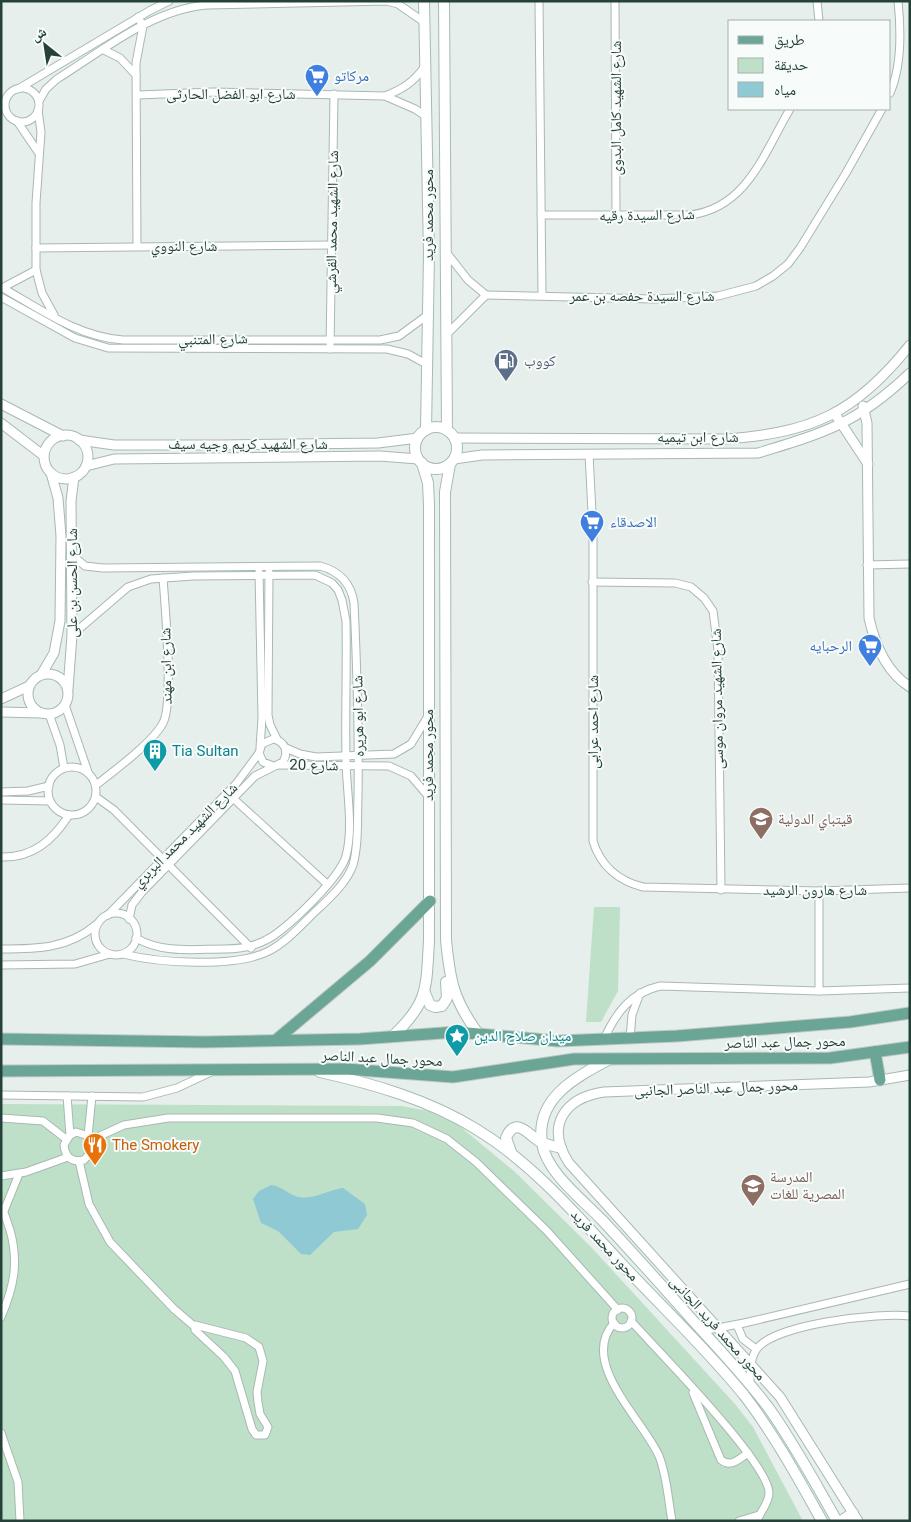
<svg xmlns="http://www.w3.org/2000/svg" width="911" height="1522" font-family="Roboto,'Noto Naskh Arabic',sans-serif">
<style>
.green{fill:#bfe0c8}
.water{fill:#8ec9d4}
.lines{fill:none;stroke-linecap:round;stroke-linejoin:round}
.minor-casing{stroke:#a8b8b2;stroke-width:9}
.tertiary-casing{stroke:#a8b8b2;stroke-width:11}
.secondary-casing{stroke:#a4bbb3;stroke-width:12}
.primary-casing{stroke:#c2cac8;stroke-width:13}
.minor{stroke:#fff;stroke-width:7}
.tertiary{stroke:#fff;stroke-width:9}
.secondary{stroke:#fff;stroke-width:10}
.primary{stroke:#6aa596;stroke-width:11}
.labels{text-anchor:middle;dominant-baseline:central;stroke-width:4;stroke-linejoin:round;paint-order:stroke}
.shop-label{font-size:15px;fill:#366cbe;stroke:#f7fbf9;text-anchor:start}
.street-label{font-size:15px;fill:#24423a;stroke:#f7fbf9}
.service-label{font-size:15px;fill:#4e5e75;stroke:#f7fbf9;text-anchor:start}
.culture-label{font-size:15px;fill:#0d838f;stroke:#f7fbf9;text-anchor:start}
.education-label{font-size:15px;fill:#785e54;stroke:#f7fbf9;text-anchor:start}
.food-label{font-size:15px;fill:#c56008;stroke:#f7fbf9;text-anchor:start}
</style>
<rect width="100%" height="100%" fill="#e6efeb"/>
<g class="green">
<path d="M 594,907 L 620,907 L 618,991 L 601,1022 L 586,1022 Z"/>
<path d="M 1,1104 L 402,1106 L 428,1111 L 458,1125 L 514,1171 L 592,1248 L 735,1404 L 753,1427 L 803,1521 L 1,1521 Z"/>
</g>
<path class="water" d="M 271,1185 C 282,1187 284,1191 293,1195 C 310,1203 326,1190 343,1188 L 365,1204 L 367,1215 L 358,1229 L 334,1232 L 310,1255 L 301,1254 L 278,1231 L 261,1223 L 253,1199 L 259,1191 Z"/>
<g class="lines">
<defs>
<g id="minor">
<path d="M 539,1 L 542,295"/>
<path d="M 615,1 L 616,215"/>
<path d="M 817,1 L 819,21"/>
<path d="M 104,50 L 120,58 L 136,75"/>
<circle cx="22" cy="105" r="17"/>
<path d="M 18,89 L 149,11 L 169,1"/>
<path d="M 890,93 C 902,66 901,30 898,1"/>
<path d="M 138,95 L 213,92 L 385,96 L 415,109 L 427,117"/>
<path d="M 385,96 C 403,89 414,82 425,66"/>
<path d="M 39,101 L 46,89 L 57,79 C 102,51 153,9 207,5 L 387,1 L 398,4 L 424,22"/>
<path d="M 38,110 L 41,132 L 36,203 L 36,270 L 42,293 L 54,315"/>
<path d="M 17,121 L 38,152"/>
<path d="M 541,215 L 690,215 C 747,208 764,153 790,109"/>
<path d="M 137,246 L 136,63 L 143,26 L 138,17"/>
<path d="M 36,248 L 332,245"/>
<path d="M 446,252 L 468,280 L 486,295"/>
<path d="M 1,287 C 40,309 78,337 123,340 L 380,340 L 399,336 L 429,314"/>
<path d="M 2,288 L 36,270"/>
<path d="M 486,295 L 654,299 L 718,296 L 756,286 L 773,276 L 788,264 L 800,248 L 846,173 L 882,109"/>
<path d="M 1,297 L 75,338 L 108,348 L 387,349 L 408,354 L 428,365"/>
<path d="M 446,335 L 486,295"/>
<path d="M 330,349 L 334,94"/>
<path d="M 589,454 L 593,532 L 593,841 C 600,865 618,881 643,887 L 819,891 L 910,888"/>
<path d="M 73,556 L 85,566 L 103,568 L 320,566 C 339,571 351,583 354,603 C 357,668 359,732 358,797 C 357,819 359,843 353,865 C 347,882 331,897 318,909 C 303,923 288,941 269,951 C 236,968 159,963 123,954"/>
<path d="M 867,565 L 910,564"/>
<path d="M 259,572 L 262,718 L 260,748"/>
<path d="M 269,572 L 268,715 L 270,725 L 277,739"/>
<path d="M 592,582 L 675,583 L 691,587 L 704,598 L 713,611 L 718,650 L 721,890"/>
<path d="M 72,635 L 128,587 L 151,579 L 193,576 L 315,575 L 332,583 L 338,590 L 342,600 L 346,621 C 347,667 345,712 346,758 C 346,789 354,826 346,856 C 340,878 286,930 266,940 C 253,947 239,949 225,949 C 195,949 163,954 136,938"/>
<path d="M 65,705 L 88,772"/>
<path d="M 49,714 L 60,745 L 64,768"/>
<path d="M 286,748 L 300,754 L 316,757 L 394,754 L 411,744 L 428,716"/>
<path d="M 279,765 L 389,766 L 411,776 L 428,796"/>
<circle cx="72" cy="791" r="24"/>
<path d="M 96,785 C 114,771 153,742 163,723 C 174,702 165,606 163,578"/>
<path d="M 1,792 L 28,791 L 49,786"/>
<path d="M 96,797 L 114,810 L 251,948"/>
<path d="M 1,800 L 50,801"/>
<path d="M 235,800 L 327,884"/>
<path d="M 1,857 C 33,858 53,840 69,815"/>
<path d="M 819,891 L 819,991"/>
<circle cx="116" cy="934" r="21"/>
<path d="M 108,915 L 236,784 L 259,753"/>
<path d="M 129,919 L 132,905 L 142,892 L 255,776 L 283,762 C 289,752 285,741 273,739 L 262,744 L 259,753 L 263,762 L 273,766"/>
<path d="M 1,949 C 37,949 68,949 97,924"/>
<path d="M 1,965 L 75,964 L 110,954"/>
<path d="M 630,1038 L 632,1015 L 640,993"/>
<path d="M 604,1039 C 616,1013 630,993 660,986 L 819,991 L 910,988"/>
<path d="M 1,1095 L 143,1097 L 177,1088 L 211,1072"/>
<path d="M 67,1096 L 70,1135"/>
<path d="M 1,1118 L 43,1121 L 66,1139"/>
<path d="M 88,1136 L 76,1132 L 70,1135 L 64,1145 C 65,1157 72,1163 84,1160 L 92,1151 L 93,1145 L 88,1136 L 92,1096"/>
<path d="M 91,1140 L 124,1125 L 168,1118 L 377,1118 L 413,1123 L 447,1139 L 476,1162 L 547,1231 L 618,1310"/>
<path d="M 79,1161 L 89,1204 L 110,1242 L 174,1309 L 194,1326"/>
<path d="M 1,1176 L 26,1172 L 68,1157"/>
<path d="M 1,1208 C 6,1214 7,1223 10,1230 C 19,1262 14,1287 1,1317"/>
<path d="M 4,1211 L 19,1174"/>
<circle cx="622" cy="1318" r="10"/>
<path d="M 631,1321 C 656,1349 769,1463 769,1493 C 769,1503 760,1512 757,1521"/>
<path d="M 614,1323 C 578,1362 644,1421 659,1456 C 667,1476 668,1499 672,1521"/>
<path d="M 195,1325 L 246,1338 L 259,1347 L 263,1361 L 257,1392 L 258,1402 L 260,1414 L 268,1427 L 265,1435 L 256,1435 L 252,1429 L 235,1371 L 224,1357 L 195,1330 Z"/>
<path d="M 737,1325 L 743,1339 L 756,1349"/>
<path d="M 702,1331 L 744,1323 L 910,1284"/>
<path d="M 750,1384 C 750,1373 750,1360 756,1350 C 772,1324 881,1312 910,1316"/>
<path d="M 693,1393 L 721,1460 C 731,1468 739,1459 748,1453"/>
<path d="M 1,1433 L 18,1482 L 20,1521"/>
<path d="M 739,1521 L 759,1515"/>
</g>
<g id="tertiary">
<path d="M 1,404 L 63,436"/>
<path d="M 863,406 L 867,423 L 869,618 C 875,645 886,672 910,687"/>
<path d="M 835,414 L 868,464"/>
<path d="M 1,423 L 44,456"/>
<circle cx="66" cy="457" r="22"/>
<path d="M 455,438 L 725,439 C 811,433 855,414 910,345"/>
<path d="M 79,440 L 114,445 L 222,445 L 378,443 L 418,438"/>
<path d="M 454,459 L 482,455 L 758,453 C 824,433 858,423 910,373"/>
<path d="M 86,466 L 114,459 L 380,456 L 418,459"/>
<circle cx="48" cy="694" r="20"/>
<path d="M 41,675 L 54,653 L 60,621 L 61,536 L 58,498 L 51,473"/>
<path d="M 68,689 L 72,635 L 71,501 L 74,477"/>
<path d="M 1,699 L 29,686"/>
<path d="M 1,712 L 41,713"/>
<path d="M 858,1521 L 780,1397 L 569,1163 C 545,1126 564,1098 604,1092 L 869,1082 L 910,1075"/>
</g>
<g id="secondary">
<path d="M 424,1 L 429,254 L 426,430"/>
<path d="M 444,1 L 447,430"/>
<circle cx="436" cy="448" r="21"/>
<path d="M 450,464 L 445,492 L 446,940 C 450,980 453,999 477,1032"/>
<path d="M 425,993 L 430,1005 L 435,1007 L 442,1006 L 447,998 L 446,982"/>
<path d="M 393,1036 C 429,1002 426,988 429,941 L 429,505 L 428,483 L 422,463"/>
<path d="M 610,1059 C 576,1077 535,1098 542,1143 C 546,1172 583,1200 602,1220 C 634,1254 665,1289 696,1324 C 721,1351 746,1378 768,1407 C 794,1443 815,1483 837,1521"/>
<path d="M 320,1072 C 374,1084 429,1100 476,1129 C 532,1163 576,1214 620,1262 C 661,1306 706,1348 744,1395 C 774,1434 798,1478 822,1521"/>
<path d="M 511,1152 L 506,1138 C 516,1114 530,1137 541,1142 C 547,1145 555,1146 561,1148"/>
<path d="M 841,1521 L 853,1513"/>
</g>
<g id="primary">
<path d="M 1,1039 L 204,1042 L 360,1039 L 456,1032 L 558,1041 L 677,1036 L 850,1022 L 910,1013"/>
<path d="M 276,1040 L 370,961 L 430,901"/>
<path d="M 875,1052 L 880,1080"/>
<path d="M 1,1071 L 346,1069 L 453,1077 L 574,1059 L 830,1058 L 910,1047"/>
</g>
</defs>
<use href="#minor" class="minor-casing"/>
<use href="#tertiary" class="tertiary-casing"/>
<use href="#secondary" class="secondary-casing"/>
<use href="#primary" class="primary-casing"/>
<use href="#minor" class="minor"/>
<use href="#tertiary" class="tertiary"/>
<use href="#secondary" class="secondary"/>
<use href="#primary" class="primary"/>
</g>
<defs>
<symbol id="supermarket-pin" viewBox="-11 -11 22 30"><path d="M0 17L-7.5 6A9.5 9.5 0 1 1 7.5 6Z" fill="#3f7fe0" stroke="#f7fbf9"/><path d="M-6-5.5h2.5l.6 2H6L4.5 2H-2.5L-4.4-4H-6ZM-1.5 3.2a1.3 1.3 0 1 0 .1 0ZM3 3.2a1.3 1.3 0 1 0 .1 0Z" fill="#fff"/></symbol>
<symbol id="fuel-pin" viewBox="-11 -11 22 30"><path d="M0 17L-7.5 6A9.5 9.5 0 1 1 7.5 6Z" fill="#5c6f8a" stroke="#f7fbf9"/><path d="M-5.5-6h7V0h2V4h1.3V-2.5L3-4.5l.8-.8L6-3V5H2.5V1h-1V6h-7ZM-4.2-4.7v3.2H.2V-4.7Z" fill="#fff"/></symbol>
<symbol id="building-pin" viewBox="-11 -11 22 30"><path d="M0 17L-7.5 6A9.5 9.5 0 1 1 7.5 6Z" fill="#0f9aa8" stroke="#f7fbf9"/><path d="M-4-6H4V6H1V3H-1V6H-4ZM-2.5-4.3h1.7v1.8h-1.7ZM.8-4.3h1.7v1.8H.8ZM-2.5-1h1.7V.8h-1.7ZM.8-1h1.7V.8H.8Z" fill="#fff"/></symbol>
<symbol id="school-pin" viewBox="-11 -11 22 30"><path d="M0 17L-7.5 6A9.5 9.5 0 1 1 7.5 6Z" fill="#8d6e63" stroke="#f7fbf9"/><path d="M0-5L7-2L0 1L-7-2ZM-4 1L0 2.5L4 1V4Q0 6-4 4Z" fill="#fff"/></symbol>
<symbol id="sight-pin" viewBox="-11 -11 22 30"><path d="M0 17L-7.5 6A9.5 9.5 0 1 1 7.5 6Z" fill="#0f9aa8" stroke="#f7fbf9"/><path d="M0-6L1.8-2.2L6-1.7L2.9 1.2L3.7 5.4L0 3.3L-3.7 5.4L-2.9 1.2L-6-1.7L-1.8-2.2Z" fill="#fff"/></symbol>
<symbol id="restaurant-pin" viewBox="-11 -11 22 30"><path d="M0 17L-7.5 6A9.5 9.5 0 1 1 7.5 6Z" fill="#e8710a" stroke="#f7fbf9"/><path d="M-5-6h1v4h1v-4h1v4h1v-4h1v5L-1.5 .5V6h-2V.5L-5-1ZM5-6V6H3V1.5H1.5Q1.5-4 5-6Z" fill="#fff"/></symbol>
</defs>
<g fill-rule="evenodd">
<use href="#supermarket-pin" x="303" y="62" width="28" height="38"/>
<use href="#fuel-pin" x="492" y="347" width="28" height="38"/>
<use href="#supermarket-pin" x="578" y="508" width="28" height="38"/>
<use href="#supermarket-pin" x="856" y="632" width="28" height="38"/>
<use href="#building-pin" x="141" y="737" width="28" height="38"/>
<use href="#school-pin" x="747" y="805" width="28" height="38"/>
<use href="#sight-pin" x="443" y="1022" width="28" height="38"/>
<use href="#restaurant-pin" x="81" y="1131" width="28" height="38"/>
<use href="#school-pin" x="739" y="1172" width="28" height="38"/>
</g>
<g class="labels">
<g class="shop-label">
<text x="334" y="76">مركاتو</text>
<text x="610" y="522">الاصدقاء</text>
<text x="852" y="646" text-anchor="end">الرحبايه</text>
</g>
<g class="street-label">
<text x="231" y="94">شارع ابو الفضل الحارثى</text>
<text transform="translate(616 108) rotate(-90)">شارع الشهيد كامل البدوى</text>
<text transform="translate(428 215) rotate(-90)">محور محمد فريد</text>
<text transform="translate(647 215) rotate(-1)">شارع السيدة رقيه</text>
<text transform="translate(332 222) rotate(-89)">شارع الشهيد محمد القرشي</text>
<text x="184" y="246">شارع النووي</text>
<text x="642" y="296">شارع السيدة حفصه بن عمر</text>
<text transform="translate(213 339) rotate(-1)">شارع المتنبي</text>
<text x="698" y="437">شارع ابن تيميه</text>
<text x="248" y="444">شارع الشهيد كريم وجيه سيف</text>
<text transform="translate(72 583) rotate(-90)">شارع الحسن بن على</text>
<text transform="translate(166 666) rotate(-91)">شارع ابن مهند</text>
<text transform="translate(717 699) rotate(-91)">شارع الشهيد مروان موسى</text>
<text transform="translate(358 716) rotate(-91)">شارع ابو هريره</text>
<text transform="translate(593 722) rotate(-90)">شارع احمد عرابى</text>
<text transform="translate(428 755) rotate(-90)">محور محمد فريد</text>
<text transform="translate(314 765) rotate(1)">شارع 20</text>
<text transform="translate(185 835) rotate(-45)">شارع الشهيد محمد البربري</text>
<text x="815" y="890">شارع هارون الرشيد</text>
<text transform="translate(785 1042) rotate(-1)">محور جمال عبد الناصر</text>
<text transform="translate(382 1058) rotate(3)">محور جمال عبد الناصر</text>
<text transform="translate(716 1088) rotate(-2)">محور جمال عبد الناصر الجانبى</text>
<text transform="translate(605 1245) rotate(47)">محور محمد فريد</text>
<text transform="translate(718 1328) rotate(48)">محور محمد فريد الجانبى</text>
</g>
<g class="service-label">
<text x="524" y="361">كووب</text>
</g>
<g class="culture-label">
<text x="172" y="751">Tia Sultan</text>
<text x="474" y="1036">ميدان صلاح الدين</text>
</g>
<g class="education-label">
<text x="778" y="819">قيتباي الدولية</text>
<text x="770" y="1177">المدرسة<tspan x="770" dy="17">المصرية للغات</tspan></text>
</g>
<g class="food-label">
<text x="112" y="1145">The Smokery</text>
</g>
</g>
<rect width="911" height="1522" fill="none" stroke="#24423a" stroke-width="5"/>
<rect x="728" y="20" width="162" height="90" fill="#f7fbf9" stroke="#a3b1ad"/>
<rect x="738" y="36" width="25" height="8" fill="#6aa596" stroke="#a3b1ad"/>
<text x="774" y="45" font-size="15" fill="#24423a">طريق</text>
<rect x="738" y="58" width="25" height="15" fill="#bfe0c8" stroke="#a3b1ad"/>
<text x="774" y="70" font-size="15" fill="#24423a">حديقة</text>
<rect x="738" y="82" width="25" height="15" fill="#8ec9d4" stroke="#a3b1ad"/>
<text x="774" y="95" font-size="15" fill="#24423a">مياه</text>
<g transform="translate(45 45) rotate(330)" stroke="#f7fbf9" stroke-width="4" paint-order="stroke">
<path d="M0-4L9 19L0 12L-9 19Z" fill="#24423a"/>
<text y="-8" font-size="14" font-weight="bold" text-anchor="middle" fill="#24423a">ش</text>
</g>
</svg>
